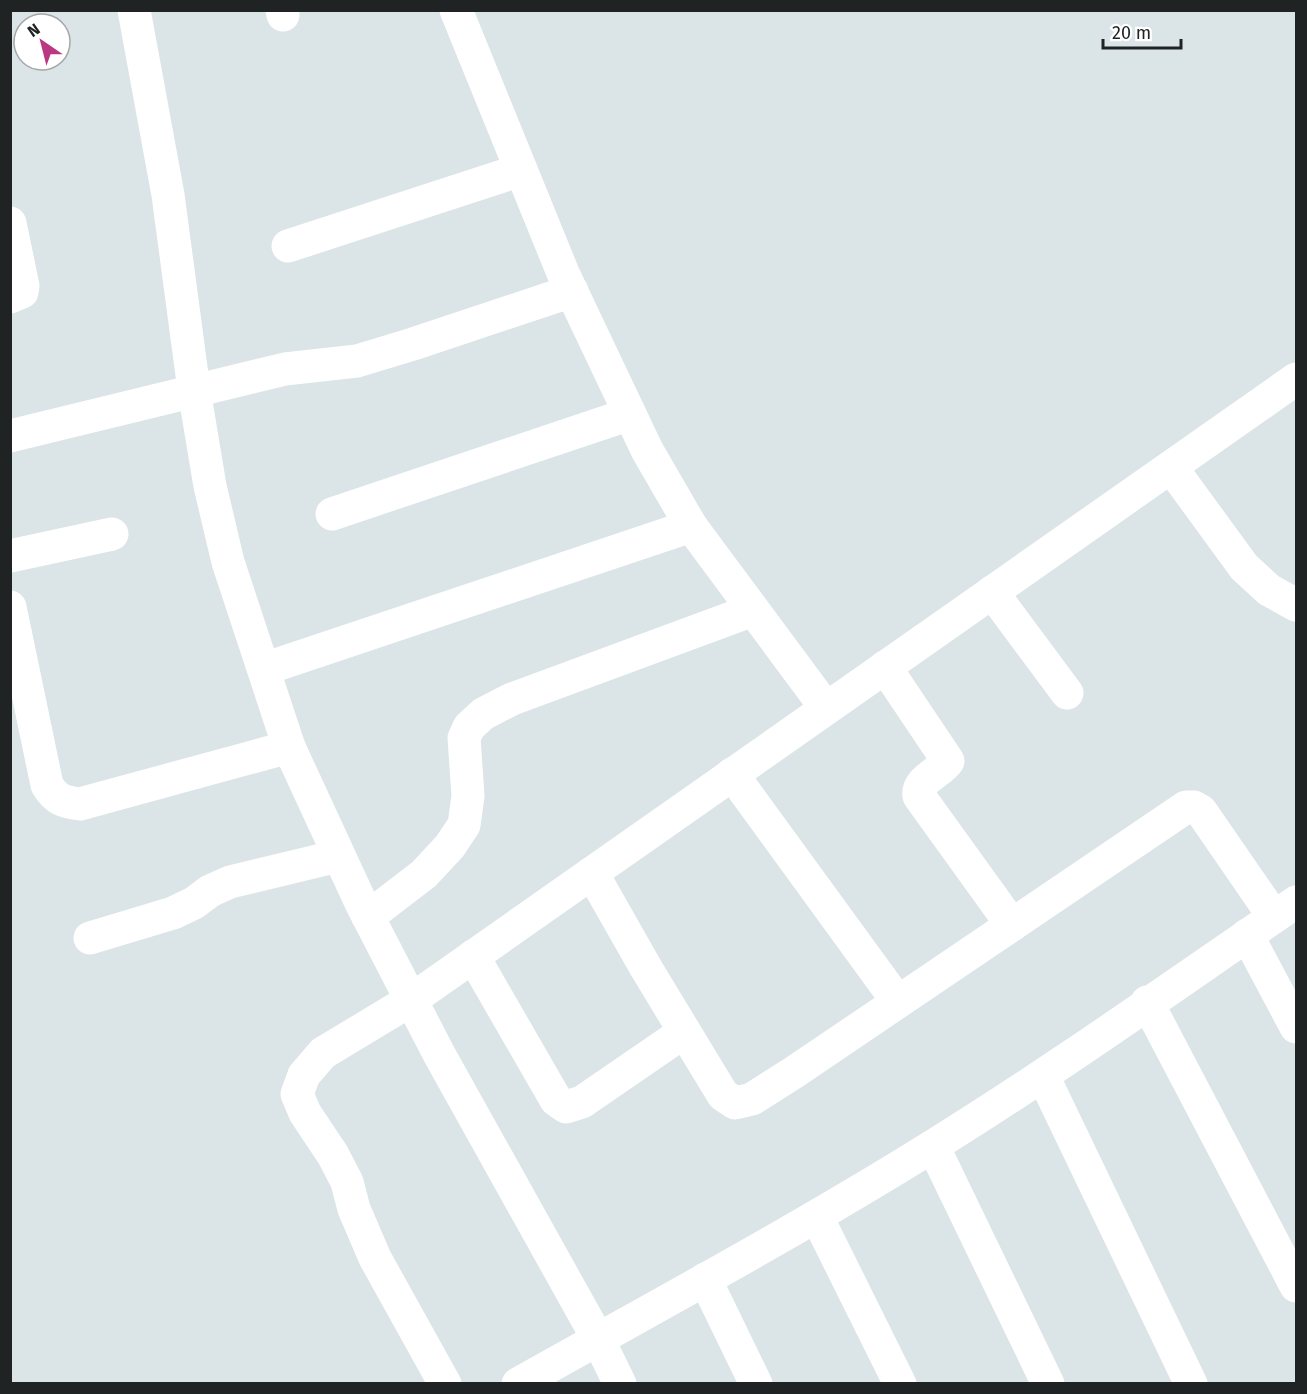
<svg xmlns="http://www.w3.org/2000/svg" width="1307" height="1394" font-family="'Fira Sans',sans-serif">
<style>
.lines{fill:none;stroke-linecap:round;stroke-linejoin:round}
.minor{stroke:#fff;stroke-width:33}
</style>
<rect width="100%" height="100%" fill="#dbe4e7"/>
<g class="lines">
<g class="minor">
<path d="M 134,10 L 168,195 L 194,390 L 210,486 L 228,562 L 289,747 L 362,905 L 439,1054 L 598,1339 L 620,1384"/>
<path d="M 282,10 L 283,15"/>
<path d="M 456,10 L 563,273 L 647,450 L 691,526 L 826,708"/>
<path d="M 10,223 L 23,286 L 22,292 L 10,297"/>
<path d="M 288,246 L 521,170"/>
<path d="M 10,436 L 285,369 L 357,361 L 413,344 L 572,291"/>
<path d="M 1171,467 L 1244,567 L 1269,590 L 1296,605"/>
<path d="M 332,514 L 630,414"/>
<path d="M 10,556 L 112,534"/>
<path d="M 992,592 L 1067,693"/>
<path d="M 10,607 L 47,785 C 56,800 64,802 80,804 L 289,747"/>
<path d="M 885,667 L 948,761 C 940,773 916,780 919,796 L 1012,925"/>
<path d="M 264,669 L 691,526"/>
<path d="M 732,774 L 898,1002"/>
<path d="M 592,873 L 646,968 L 723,1095 L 735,1103 L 752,1099 L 793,1073 L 1186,807 L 1194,807 L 1201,811 L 1274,917"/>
<path d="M 368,917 L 424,874 L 450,846 L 464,825 L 468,796 L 464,738 L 469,727 L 483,714 L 512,699 L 753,610"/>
<path d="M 1247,935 L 1296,1027"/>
<path d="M 90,938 L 173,913 L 194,903 L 210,891 L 230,882 L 338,856"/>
<path d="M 473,956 L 556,1100 L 566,1107 L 582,1102 L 684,1032"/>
<path d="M 1147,1002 L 1296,1286"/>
<path d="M 1043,1076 L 1191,1384"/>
<path d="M 933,1146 L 1048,1384"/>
<path d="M 817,1217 L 900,1384"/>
<path d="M 705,1279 L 756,1384"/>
<path d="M 445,1384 L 375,1258 L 354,1209 L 347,1182 L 333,1155 L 305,1113 L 297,1094 L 304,1075 L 323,1053 L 411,1000 L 1296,379"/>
<path d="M 518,1384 C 657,1306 798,1230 933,1146 C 1057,1069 1176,984 1296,902"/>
</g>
</g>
<rect width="1307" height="1394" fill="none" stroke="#202324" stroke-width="24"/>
<g transform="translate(42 42) rotate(325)"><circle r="28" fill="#ffffff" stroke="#a6a7a7" stroke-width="1.5"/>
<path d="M0-4.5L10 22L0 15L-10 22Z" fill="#ba3881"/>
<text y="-9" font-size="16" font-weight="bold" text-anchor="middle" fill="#202324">N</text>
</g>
<path d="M1103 39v9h78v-9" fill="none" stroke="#202324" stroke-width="3"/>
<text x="1112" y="39" font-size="18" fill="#202324" stroke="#ffffff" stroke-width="4.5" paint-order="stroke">20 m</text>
</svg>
